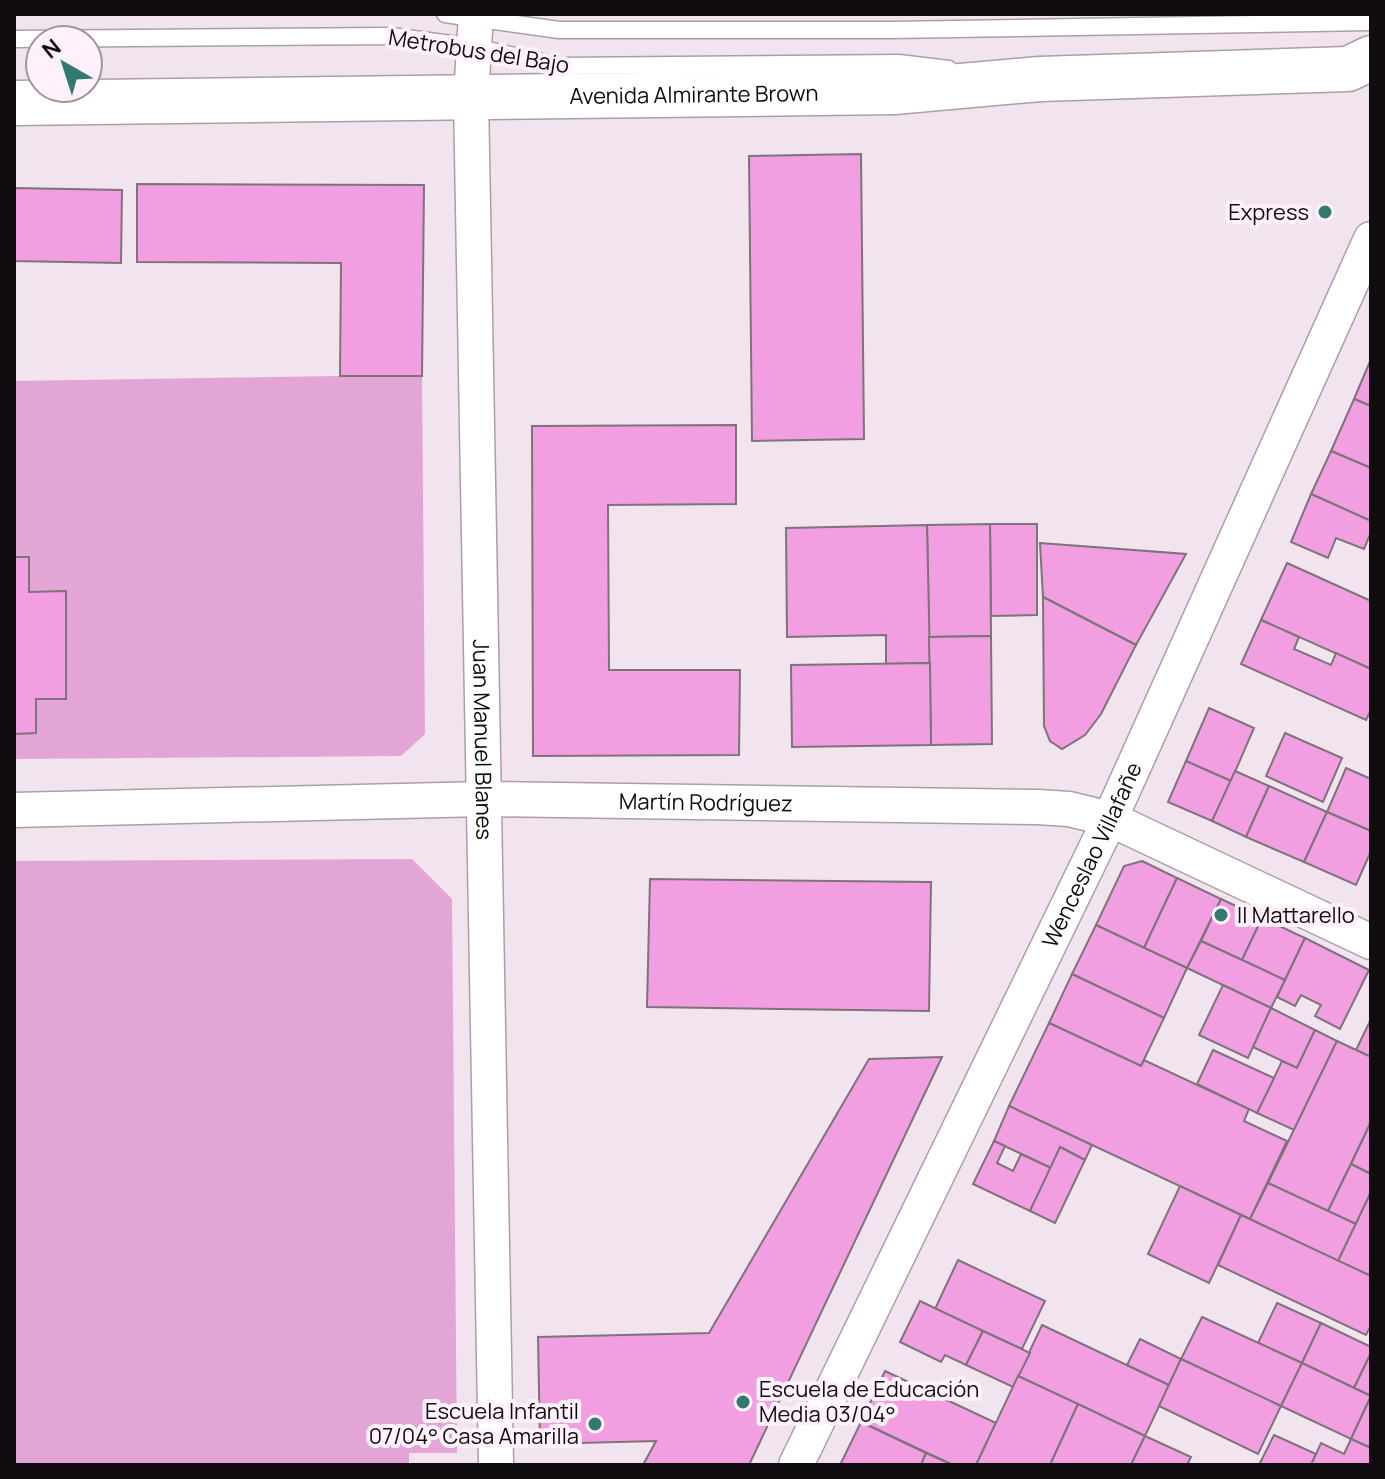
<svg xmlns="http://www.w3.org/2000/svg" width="1385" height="1479" font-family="Manrope,sans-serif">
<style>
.green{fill:#e3a5d6}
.building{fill:#f19fe1;stroke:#7e727b;stroke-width:2}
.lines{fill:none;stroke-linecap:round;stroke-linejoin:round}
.service-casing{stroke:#ab9ea8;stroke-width:19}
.minor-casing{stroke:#ab9ea8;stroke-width:37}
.secondary-casing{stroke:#ab9ea8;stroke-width:47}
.service{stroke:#fff;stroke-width:16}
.minor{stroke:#fff;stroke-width:34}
.secondary{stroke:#fff;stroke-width:44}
.poi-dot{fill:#337970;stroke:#fff1fc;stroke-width:3}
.labels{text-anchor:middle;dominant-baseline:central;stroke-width:8;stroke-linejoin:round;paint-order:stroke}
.street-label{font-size:22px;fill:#110c10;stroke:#fff1fc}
.poi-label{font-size:22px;fill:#110c10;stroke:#fff1fc;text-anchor:end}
</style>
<rect width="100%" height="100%" fill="#f2e4ee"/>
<g class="green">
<path d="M 340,376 L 422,376 L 425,734 L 401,756 L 14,759 L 14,381 Z"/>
<path d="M 412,859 L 452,899 L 457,1453 L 409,1453 L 409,1465 L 14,1465 L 14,861 Z"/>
</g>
<g class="building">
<path d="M 861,154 L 864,439 L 752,441 L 749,156 Z"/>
<path d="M 137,184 L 424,185 L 422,376 L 340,376 L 341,263 L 137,262 Z"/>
<path d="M 14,188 L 122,190 L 121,263 L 14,261 Z"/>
<path d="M 1371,359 L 1371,406 L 1354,399 Z"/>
<path d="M 1354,399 L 1371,406 L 1371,468 L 1331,451 Z"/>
<path d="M 736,425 L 736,504 L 608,505 L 609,670 L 740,670 L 739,755 L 533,756 L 532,426 Z"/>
<path d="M 1331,451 L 1371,468 L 1371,521 L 1311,494 Z"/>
<path d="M 1311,494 L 1371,521 L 1371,532 L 1364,549 L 1336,538 L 1328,558 L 1291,542 Z"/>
<path d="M 990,524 L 1037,524 L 1037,615 L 991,616 Z"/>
<path d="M 990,524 L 991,636 L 929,637 L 927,525 Z"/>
<path d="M 927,525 L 930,663 L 886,664 L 886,635 L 787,637 L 786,528 Z"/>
<path d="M 1040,543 L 1186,554 L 1136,645 L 1043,597 Z"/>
<path d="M 14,557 L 29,557 L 29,592 L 66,591 L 66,699 L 36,699 L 36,733 L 14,734 Z"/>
<path d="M 1287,563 L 1371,601 L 1371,669 L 1261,620 Z"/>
<path d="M 1043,597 L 1136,645 L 1101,714 L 1085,735 L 1062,749 L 1050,741 L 1044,726 Z"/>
<path d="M 1261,620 L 1299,637 L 1294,649 L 1331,665 L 1336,653 L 1371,669 L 1371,710 L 1366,720 L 1241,664 Z"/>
<path d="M 991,636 L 992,744 L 931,745 L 929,637 Z"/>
<path d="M 930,663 L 931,745 L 792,747 L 791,665 Z"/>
<path d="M 1209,708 L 1254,728 L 1231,781 L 1186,761 Z"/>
<path d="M 1285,733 L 1342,758 L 1323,802 L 1266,776 Z"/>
<path d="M 1186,761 L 1231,781 L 1212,821 L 1168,802 Z"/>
<path d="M 1346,768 L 1371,779 L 1371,831 L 1327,812 Z"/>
<path d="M 1235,771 L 1269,786 L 1246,837 L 1212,821 Z"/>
<path d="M 1269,786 L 1327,812 L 1304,862 L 1246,837 Z"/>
<path d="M 1327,812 L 1371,831 L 1371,851 L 1356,885 L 1304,862 Z"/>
<path d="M 1142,861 L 1177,878 L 1144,948 L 1096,925 L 1124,866 Z"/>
<path d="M 1177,878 L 1221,899 L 1187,968 L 1144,948 Z"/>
<path d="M 650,879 L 931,882 L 929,1011 L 647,1007 Z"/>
<path d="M 1221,899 L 1262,918 L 1242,960 L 1201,941 Z"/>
<path d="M 1262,918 L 1305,938 L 1285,980 L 1242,960 Z"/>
<path d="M 1096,925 L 1187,968 L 1164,1018 L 1072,974 Z"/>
<path d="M 1305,938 L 1369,970 L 1340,1029 L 1315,1016 L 1321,1005 L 1301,995 L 1295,1006 L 1277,997 Z"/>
<path d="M 1201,941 L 1285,980 L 1271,1008 L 1187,968 Z"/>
<path d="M 1072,974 L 1164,1018 L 1141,1066 L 1049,1023 Z"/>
<path d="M 1223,985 L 1271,1008 L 1248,1058 L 1199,1035 Z"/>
<path d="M 1271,1008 L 1315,1030 L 1297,1068 L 1253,1047 Z"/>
<path d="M 1371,1019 L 1371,1057 L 1356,1050 Z"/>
<path d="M 1049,1023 L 1141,1066 L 1144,1060 L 1249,1109 L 1244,1121 L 1287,1141 L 1250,1219 L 1009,1106 Z"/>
<path d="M 1315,1030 L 1337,1041 L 1294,1130 L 1257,1113 L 1282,1061 L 1297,1068 Z"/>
<path d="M 1337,1041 L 1371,1057 L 1371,1122 L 1328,1211 L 1268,1183 Z"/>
<path d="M 1213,1050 L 1274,1078 L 1257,1113 L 1197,1084 Z"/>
<path d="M 942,1057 L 749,1465 L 643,1465 L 656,1441 L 540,1444 L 538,1337 L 709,1333 L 869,1059 Z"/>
<path d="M 1009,1106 L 1092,1145 L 1085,1160 L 1060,1147 L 1051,1168 L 994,1141 Z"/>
<path d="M 1371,1122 L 1371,1174 L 1351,1164 Z"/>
<path d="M 994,1141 L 1005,1146 L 997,1163 L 1013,1171 L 1021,1154 L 1051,1168 L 1030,1211 L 973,1184 Z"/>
<path d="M 1060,1147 L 1085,1160 L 1055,1223 L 1030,1211 Z"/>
<path d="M 1351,1164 L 1371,1174 L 1371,1192 L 1356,1224 L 1328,1211 Z"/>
<path d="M 1268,1183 L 1356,1224 L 1338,1261 L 1250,1219 Z"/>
<path d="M 1180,1186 L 1241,1215 L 1209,1283 L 1148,1254 Z"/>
<path d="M 1371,1192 L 1371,1276 L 1338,1261 Z"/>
<path d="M 1241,1215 L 1371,1276 L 1371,1325 L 1366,1335 L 1218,1265 Z"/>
<path d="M 958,1260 L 1045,1301 L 1022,1349 L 935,1309 Z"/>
<path d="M 920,1301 L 983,1331 L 966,1365 L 945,1355 L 941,1362 L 900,1342 Z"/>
<path d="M 1277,1303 L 1321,1323 L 1302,1363 L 1258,1343 Z"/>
<path d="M 1202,1317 L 1302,1363 L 1281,1406 L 1181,1359 Z"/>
<path d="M 1321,1323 L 1371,1347 L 1371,1353 L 1354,1388 L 1302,1363 Z"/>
<path d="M 1042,1325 L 1169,1385 L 1145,1436 L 1018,1376 Z"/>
<path d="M 983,1331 L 1030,1353 L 1013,1387 L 966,1365 Z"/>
<path d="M 1140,1339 L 1181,1359 L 1169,1385 L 1127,1365 Z"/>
<path d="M 1371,1353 L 1371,1396 L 1354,1388 Z"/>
<path d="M 1181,1359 L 1281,1406 L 1258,1454 L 1159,1406 Z"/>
<path d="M 1302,1363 L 1371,1396 L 1351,1439 L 1281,1406 Z"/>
<path d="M 885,1371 L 996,1423 L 976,1465 L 953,1465 L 861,1422 Z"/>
<path d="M 1018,1376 L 1078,1404 L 1050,1465 L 976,1465 Z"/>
<path d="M 1371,1396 L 1371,1448 L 1351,1439 Z"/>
<path d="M 1078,1404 L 1145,1436 L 1131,1465 L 1050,1465 Z"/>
<path d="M 861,1422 L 926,1453 L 921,1465 L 840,1465 Z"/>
<path d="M 1274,1435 L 1316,1454 L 1311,1465 L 1259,1465 Z"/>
<path d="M 1145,1436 L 1191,1457 L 1187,1465 L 1131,1465 Z"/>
<path d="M 1351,1439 L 1371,1448 L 1371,1465 L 1311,1465 L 1321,1443 L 1344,1454 Z"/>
<path d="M 926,1453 L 953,1465 L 921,1465 Z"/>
</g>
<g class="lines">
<defs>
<g id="service">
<path d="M 445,14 L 559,30 L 892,30 L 1371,22"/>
<path d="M 14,39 L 391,36 L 474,47 L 560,66 L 899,63 L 949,69"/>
</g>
<g id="minor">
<path id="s1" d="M 476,14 L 471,98 L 496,1465"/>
<path id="s2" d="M 14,810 L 484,799 L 1037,807 L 1069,809 L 1110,819 L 1371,942"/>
<path id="s3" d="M 796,1465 L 1110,819 L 1371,239"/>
</g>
<g id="secondary">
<path id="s4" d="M 14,103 L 894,92 L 1040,79 L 1348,69 L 1371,58"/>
</g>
</defs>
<use href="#service" class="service-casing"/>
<use href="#minor" class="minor-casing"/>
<use href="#secondary" class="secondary-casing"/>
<use href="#service" class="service"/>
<use href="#minor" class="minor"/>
<use href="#secondary" class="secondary"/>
</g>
<g class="poi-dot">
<circle cx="1325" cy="212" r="8"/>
<circle cx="1221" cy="915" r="8"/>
<circle cx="743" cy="1402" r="8"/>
<circle cx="595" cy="1424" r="8"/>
</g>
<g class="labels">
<g class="street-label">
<text transform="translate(479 51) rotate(9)">Metrobus del Bajo</text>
<text stroke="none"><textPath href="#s4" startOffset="680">Avenida Almirante Brown</textPath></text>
<text stroke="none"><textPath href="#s1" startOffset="726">Juan Manuel Blanes</textPath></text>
<text stroke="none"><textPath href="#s2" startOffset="692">Martín Rodríguez</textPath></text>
<text stroke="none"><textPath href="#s3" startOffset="678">Wenceslao Villafañe</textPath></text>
</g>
<g class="poi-label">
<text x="1309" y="212">Express</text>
<text x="1237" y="915" text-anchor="start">Il Mattarello</text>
<text x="759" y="1389" text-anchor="start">Escuela de Educación<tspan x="759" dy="25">Media 03/04°</tspan></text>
<text x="579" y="1411">Escuela Infantil<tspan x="579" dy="25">07/04° Casa Amarilla</tspan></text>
</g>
</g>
<rect width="1385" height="1479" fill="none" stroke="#110c10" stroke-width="32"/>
<g transform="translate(64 64) rotate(321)"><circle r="38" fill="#fff1fc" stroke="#a0959e" stroke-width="2"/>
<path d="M0-6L14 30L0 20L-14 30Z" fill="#337970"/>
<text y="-12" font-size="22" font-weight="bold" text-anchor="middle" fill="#110c10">N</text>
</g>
</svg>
